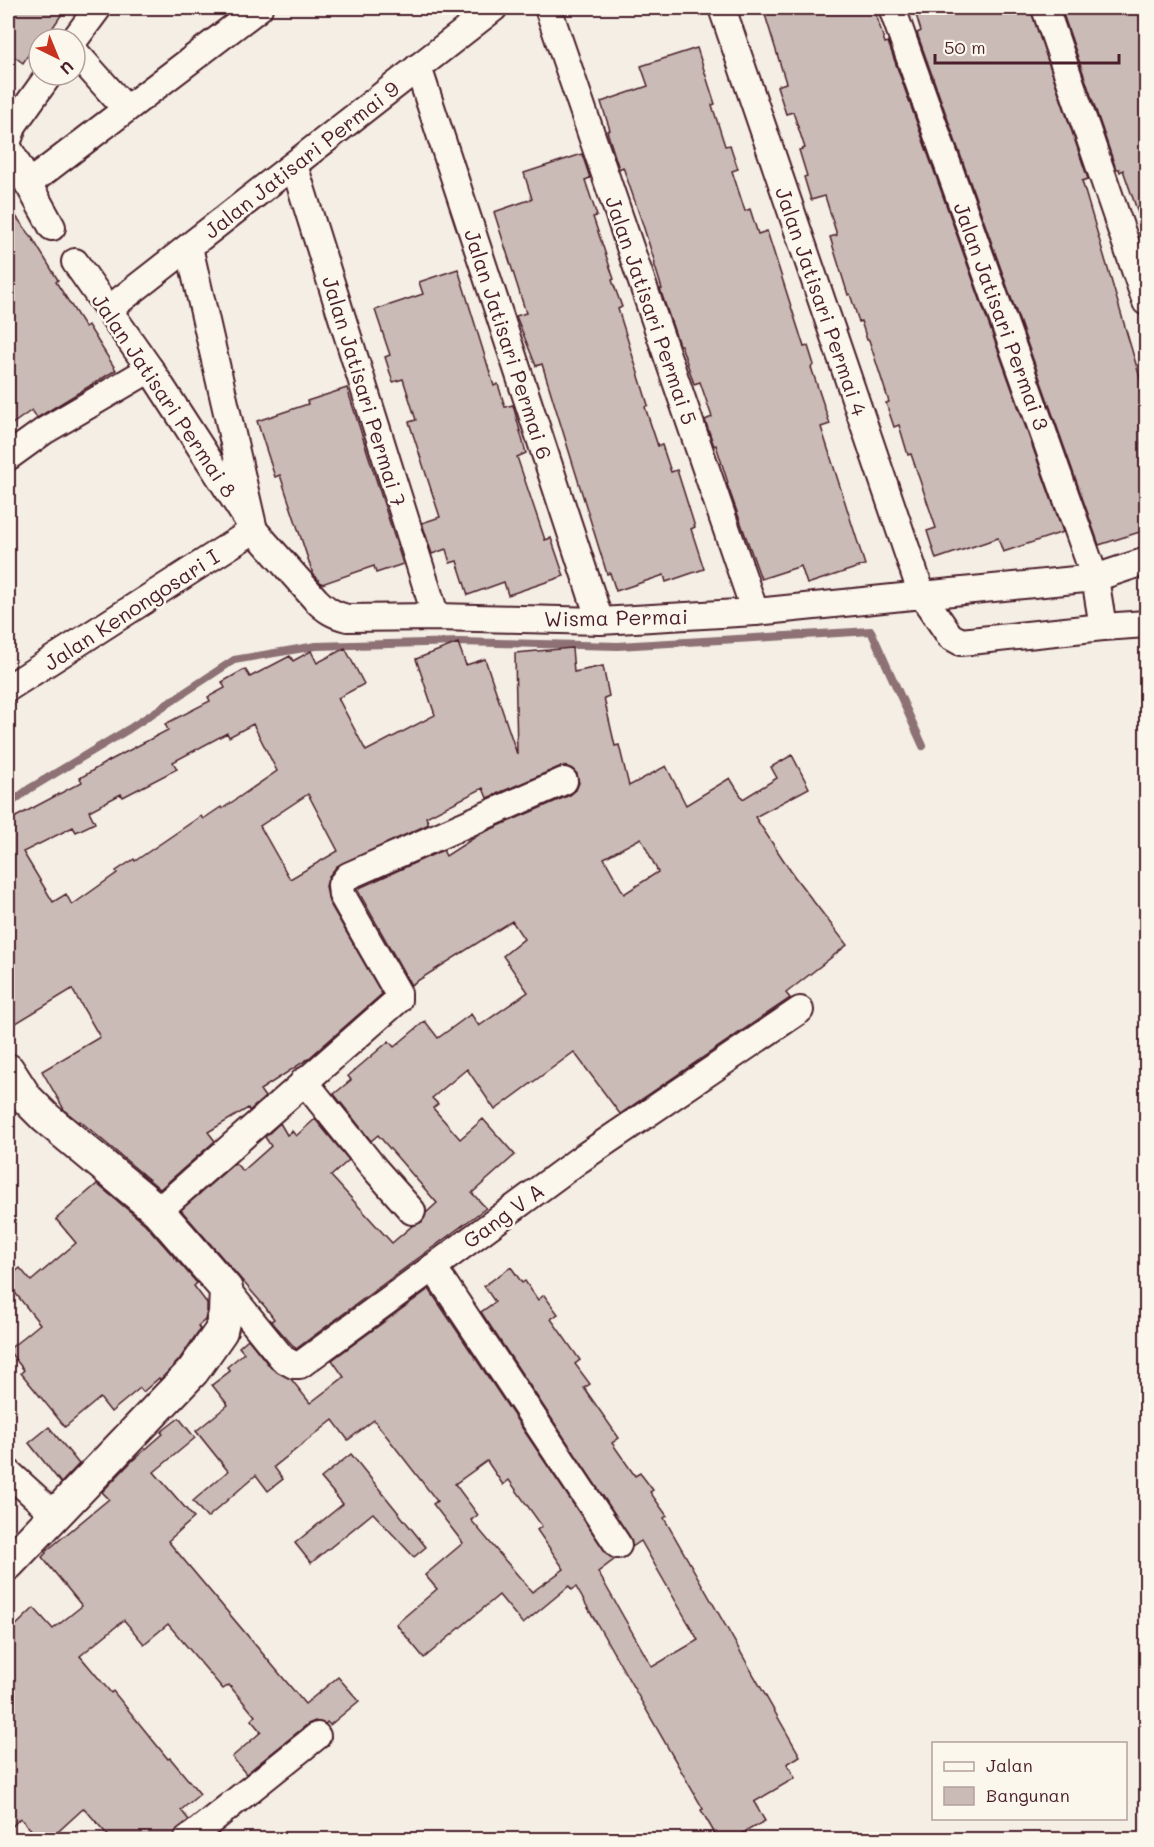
<svg xmlns="http://www.w3.org/2000/svg" width="1154" height="1847" font-family="Mali,sans-serif">
<style>
.lines{fill:none;stroke-linecap:round;stroke-linejoin:round}
.stream{stroke:#8d7174;stroke-width:8}
.building{fill:#cabbb6;stroke:#4a1f2b;stroke-width:1.5;fill-rule:evenodd}
.minor-casing{stroke:#4a1f2b;stroke-width:30}
.tertiary-casing{stroke:#4a1f2b;stroke-width:36}
.minor{stroke:#fbf7ec;stroke-width:26}
.tertiary{stroke:#fbf7ec;stroke-width:32}
.labels{text-anchor:middle;dominant-baseline:central;stroke-width:5;stroke-linejoin:round;paint-order:stroke}
.street-label{font-size:21px;fill:#4a1f2b;stroke:#fbf7ec}
</style>
<rect width="100%" height="100%" fill="#f4eee4"/>
<filter id="ink" filterUnits="userSpaceOnUse"><feTurbulence type="fractalNoise" baseFrequency=".0167" numOctaves="2"/><feDisplacementMap in="SourceGraphic" scale="12" xChannelSelector="R" yChannelSelector="G"/><feConvolveMatrix kernelMatrix="1 2 1 2 8 2 1 2 1" color-interpolation-filters="sRGB"/></filter>
<g filter="url(#ink)">
<g class="lines">
<path class="stream" d="M 8,805 L 29,789 L 129,729 L 234,660 L 316,646 L 460,642 L 618,646 L 871,631 L 923,746"/>
</g>
<g class="building">
<path d="M 8,8 L 66,8 L 45,39 L 39,39 L 39,45 L 36,43 L 23,63 L 8,52 Z"/>
<path d="M 763,8 L 874,8 L 885,43 L 888,42 L 1063,532 L 1003,552 L 998,538 L 936,559 L 927,531 L 936,528 L 911,454 L 908,455 L 899,425 L 894,427 L 886,403 L 889,402 L 869,340 L 867,340 L 861,321 L 859,322 L 850,294 L 848,295 L 830,237 L 837,235 L 825,196 L 811,200 L 804,177 L 807,176 L 799,150 L 805,148 L 793,112 L 786,114 L 777,86 L 786,83 Z"/>
<path d="M 914,8 L 1030,8 L 1088,179 L 1082,181 L 1146,398 L 1146,530 L 1099,545 L 917,33 L 921,31 Z"/>
<path d="M 1061,8 L 1146,8 L 1146,229 L 1144,230 L 1123,170 L 1120,172 L 1119,169 L 1116,169 Z"/>
<path d="M 697,48 L 715,104 L 712,105 L 725,146 L 730,145 L 738,169 L 732,171 L 745,211 L 750,209 L 758,234 L 767,231 L 804,347 L 808,346 L 814,365 L 811,367 L 830,424 L 821,427 L 865,565 L 807,584 L 801,566 L 761,579 L 727,484 L 728,483 L 716,445 L 714,446 L 705,420 L 712,417 L 700,382 L 694,384 L 681,345 L 679,345 L 660,289 L 662,289 L 654,263 L 655,263 L 642,222 L 623,167 L 619,169 L 611,144 L 607,131 L 610,130 L 601,102 L 648,86 L 641,66 Z"/>
<path d="M 582,154 L 590,178 L 585,180 L 597,216 L 593,217 L 614,279 L 612,280 L 622,307 L 618,309 L 648,405 L 645,407 L 658,446 L 662,445 L 671,472 L 677,470 L 695,527 L 691,529 L 704,569 L 666,582 L 664,575 L 616,591 L 610,573 L 607,574 L 542,364 L 536,366 L 516,316 L 526,313 L 494,212 L 532,199 L 524,173 Z"/>
<path d="M 8,206 L 31,236 L 58,280 L 56,282 L 85,327 L 88,325 L 116,370 L 37,418 L 32,410 L 8,427 Z"/>
<path d="M 458,269 L 494,386 L 498,384 L 505,407 L 513,405 L 526,453 L 517,457 L 545,540 L 551,538 L 564,576 L 508,595 L 504,582 L 468,595 L 457,561 L 450,563 L 446,549 L 432,554 L 422,523 L 440,517 L 409,422 L 416,420 L 403,379 L 393,382 L 385,357 L 390,355 L 375,310 L 423,294 L 419,282 Z"/>
<path d="M 347,388 L 403,564 L 376,573 L 374,566 L 322,584 L 313,574 L 280,475 L 275,477 L 257,421 L 308,404 L 307,401 Z"/>
<path d="M 458,643 L 466,665 L 485,659 L 517,754 L 515,653 L 572,648 L 574,672 L 603,666 L 609,696 L 604,698 L 615,746 L 619,745 L 629,786 L 666,766 L 686,805 L 730,778 L 743,799 L 777,778 L 771,767 L 792,755 L 809,788 L 755,817 L 794,876 L 847,945 L 786,993 L 790,998 L 620,1114 L 574,1052 L 495,1110 L 467,1069 L 432,1098 L 438,1104 L 433,1108 L 460,1139 L 483,1119 L 515,1155 L 472,1193 L 486,1208 L 296,1349 L 271,1321 L 274,1319 L 266,1308 L 181,1210 L 235,1163 L 243,1171 L 271,1146 L 265,1137 L 280,1123 L 287,1135 L 292,1131 L 296,1136 L 315,1119 L 349,1160 L 331,1176 L 392,1243 L 412,1226 L 422,1222 L 426,1213 L 437,1203 L 378,1135 L 371,1141 L 334,1094 L 351,1080 L 348,1076 L 389,1041 L 394,1047 L 425,1021 L 438,1038 L 471,1014 L 479,1026 L 528,992 L 503,956 L 524,939 L 512,921 L 411,985 L 357,889 L 443,850 L 446,856 L 480,834 L 570,795 L 576,790 L 579,783 L 577,774 L 572,769 L 565,766 L 559,767 L 487,798 L 483,788 L 426,817 L 429,824 L 337,866 L 329,876 L 326,886 L 329,902 L 382,994 L 308,1059 L 260,1090 L 265,1097 L 249,1111 L 248,1108 L 208,1132 L 215,1141 L 160,1189 L 80,1121 L 79,1122 L 65,1111 L 42,1071 L 100,1037 L 72,989 L 8,1028 L 8,821 L 82,782 L 80,778 L 105,763 L 168,730 L 165,724 L 210,701 L 208,697 L 225,688 L 222,682 L 245,669 L 250,677 L 290,656 L 293,661 L 311,651 L 317,663 L 345,648 L 364,684 L 338,698 L 366,751 L 435,715 L 416,659 ZM 253,724 L 277,771 L 222,809 L 221,807 L 203,819 L 201,816 L 135,861 L 134,859 L 116,871 L 117,873 L 72,905 L 66,894 L 53,902 L 23,852 L 73,827 L 76,832 L 95,823 L 89,811 L 121,794 L 123,797 L 177,769 L 173,762 L 227,733 L 229,737 ZM 308,794 L 338,851 L 290,879 L 260,826 ZM 641,838 L 658,872 L 624,894 L 604,858 Z"/>
<path d="M 97,1184 L 145,1224 L 197,1283 L 194,1286 L 207,1303 L 207,1311 L 205,1320 L 198,1326 L 200,1329 L 179,1360 L 160,1380 L 159,1378 L 143,1392 L 140,1388 L 111,1412 L 100,1398 L 65,1427 L 21,1373 L 24,1370 L 8,1350 L 40,1324 L 8,1284 L 8,1278 L 20,1268 L 31,1281 L 76,1243 L 56,1219 Z"/>
<path d="M 511,1267 L 522,1283 L 525,1281 L 538,1300 L 544,1295 L 558,1314 L 551,1319 L 580,1360 L 575,1364 L 590,1384 L 584,1388 L 619,1438 L 612,1443 L 635,1476 L 640,1473 L 653,1490 L 650,1492 L 667,1516 L 664,1518 L 800,1756 L 787,1764 L 795,1778 L 754,1802 L 765,1821 L 732,1839 L 718,1839 L 701,1810 L 703,1809 L 576,1587 L 572,1590 L 569,1586 L 523,1624 L 499,1595 L 424,1658 L 396,1624 L 437,1589 L 425,1575 L 463,1543 L 433,1504 L 437,1501 L 374,1420 L 348,1440 L 333,1420 L 274,1467 L 283,1479 L 268,1491 L 256,1475 L 207,1518 L 193,1501 L 228,1471 L 196,1431 L 228,1405 L 212,1385 L 230,1371 L 227,1367 L 244,1353 L 239,1347 L 248,1339 L 271,1368 L 291,1379 L 310,1403 L 344,1377 L 332,1360 L 429,1289 L 606,1553 L 615,1559 L 598,1572 L 652,1667 L 698,1640 L 641,1541 L 632,1547 L 630,1537 L 481,1312 L 495,1302 L 484,1286 ZM 487,1461 L 503,1485 L 509,1480 L 542,1526 L 537,1530 L 564,1569 L 532,1592 L 471,1520 L 478,1515 L 455,1484 Z"/>
<path d="M 179,1418 L 195,1438 L 154,1472 L 194,1518 L 168,1541 L 305,1704 L 338,1677 L 359,1701 L 330,1725 L 327,1722 L 325,1724 L 315,1721 L 308,1724 L 246,1774 L 232,1757 L 261,1732 L 251,1720 L 255,1716 L 229,1685 L 223,1689 L 168,1624 L 144,1644 L 124,1620 L 80,1656 L 111,1693 L 113,1691 L 168,1759 L 170,1758 L 200,1794 L 181,1810 L 189,1820 L 177,1829 L 172,1839 L 111,1839 L 84,1808 L 50,1839 L 40,1839 L 20,1818 L 8,1831 L 8,1633 L 34,1608 L 53,1629 L 82,1606 L 42,1557 L 46,1553 L 45,1552 L 109,1499 L 102,1492 L 132,1461 L 163,1434 L 161,1432 Z"/>
<path d="M 49,1427 L 79,1464 L 61,1483 L 29,1443 Z"/>
<path d="M 351,1454 L 426,1547 L 414,1557 L 373,1513 L 311,1563 L 295,1543 L 343,1504 L 321,1478 Z"/>
</g>
<g class="lines">
<defs>
<g id="minor">
<path d="M 548,8 L 755,612"/>
<path d="M 722,8 L 922,595 L 1095,578 L 1146,561"/>
<path d="M 892,8 L 1095,578 L 1103,627"/>
<path d="M 1045,8 L 1146,302"/>
<path d="M 75,39 L 98,8"/>
<path d="M 75,52 L 126,109"/>
<path d="M 418,67 L 600,621"/>
<path d="M 8,141 L 14,124 L 49,75"/>
<path d="M 8,147 L 52,227"/>
<path d="M 294,165 L 436,617"/>
<path d="M 28,184 L 259,8"/>
<path d="M 75,262 L 150,369 L 254,530 L 316,600 C 326,610 334,615 347,618 L 436,617 L 600,621 L 755,612 L 922,595 L 950,636 L 961,642 L 1103,627 L 1146,624"/>
<path d="M 109,309 L 494,8"/>
<path d="M 8,457 L 44,431 L 150,369"/>
<path d="M 8,688 L 254,530 L 189,247"/>
<path d="M 304,1081 L 374,1168 L 412,1211"/>
<path d="M 158,1211 L 398,1000 L 398,993 L 342,895 L 341,885 L 348,876 L 564,781"/>
<path d="M 433,1267 L 618,1545"/>
<path d="M 226,1289 L 283,1359 L 294,1365 L 300,1365 L 579,1160 L 800,1010"/>
<path d="M 8,1472 L 54,1514"/>
<path d="M 187,1840 L 317,1736"/>
</g>
<path id="tertiary" d="M 8,1070 L 26,1098 L 46,1118 L 158,1211 L 226,1289 L 225,1313 L 221,1331 L 193,1371 L 8,1564"/>
</defs>
<use href="#minor" class="minor-casing"/>
<use href="#tertiary" class="tertiary-casing"/>
<use href="#minor" class="minor"/>
<use href="#tertiary" class="tertiary"/>
</g>
</g>
<g class="labels">
<g class="street-label">
<text transform="translate(301 159) rotate(-38)">Jalan Jatisari Permai 9</text>
<text transform="translate(822 301) rotate(71)">Jalan Jatisari Permai 4</text>
<text transform="translate(652 310) rotate(71)">Jalan Jatisari Permai 5</text>
<text transform="translate(1002 316) rotate(70)">Jalan Jatisari Permai 3</text>
<text transform="translate(509 344) rotate(72)">Jalan Jatisari Permai 6</text>
<text transform="translate(365 391) rotate(73)">Jalan Jatisari Permai 7</text>
<text transform="translate(165 395) rotate(56)">Jalan Jatisari Permai 8</text>
<text transform="translate(131 609) rotate(-33)">Jalan Kenongosari I</text>
<text transform="translate(616 617) rotate(-1)">Wisma Permai</text>
<text transform="translate(503 1215) rotate(-36)">Gang V A</text>
</g>
</g>
<rect width="1154" height="1847" fill="none" stroke="#fbf7ec" stroke-width="30"/>
<rect x="15" y="15" width="1124" height="1817" fill="none" stroke="#4a1f2b" stroke-width="2" filter="url(#ink)"/>
<rect x="932" y="1742" width="195" height="78" fill="#fbf7ec" stroke="#b4a19f" stroke-width="1.5"/>
<rect x="944" y="1762" width="30" height="9" fill="#fbf7ec" stroke="#b4a19f" stroke-width="1.5"/>
<text x="986" y="1772" font-size="18" fill="#4a1f2b">Jalan</text>
<rect x="944" y="1787" width="30" height="18" fill="#cabbb6" stroke="#b4a19f" stroke-width="1.5"/>
<text x="986" y="1802" font-size="18" fill="#4a1f2b">Bangunan</text>
<g transform="translate(57 57) rotate(137)"><circle r="28" fill="#fbf7ec" stroke="#b4a19f" stroke-width="1.5"/>
<path d="M0-4.5L10 22L0 15L-10 22Z" fill="#c8321e"/>
<text y="-9" font-size="16" font-weight="bold" text-anchor="middle" fill="#4a1f2b">U</text>
</g>
<path d="M935 54v9h184v-9" fill="none" stroke="#4a1f2b" stroke-width="3"/>
<text x="944" y="54" font-size="18" fill="#4a1f2b" stroke="#fbf7ec" stroke-width="4.5" paint-order="stroke">50 m</text>
</svg>
